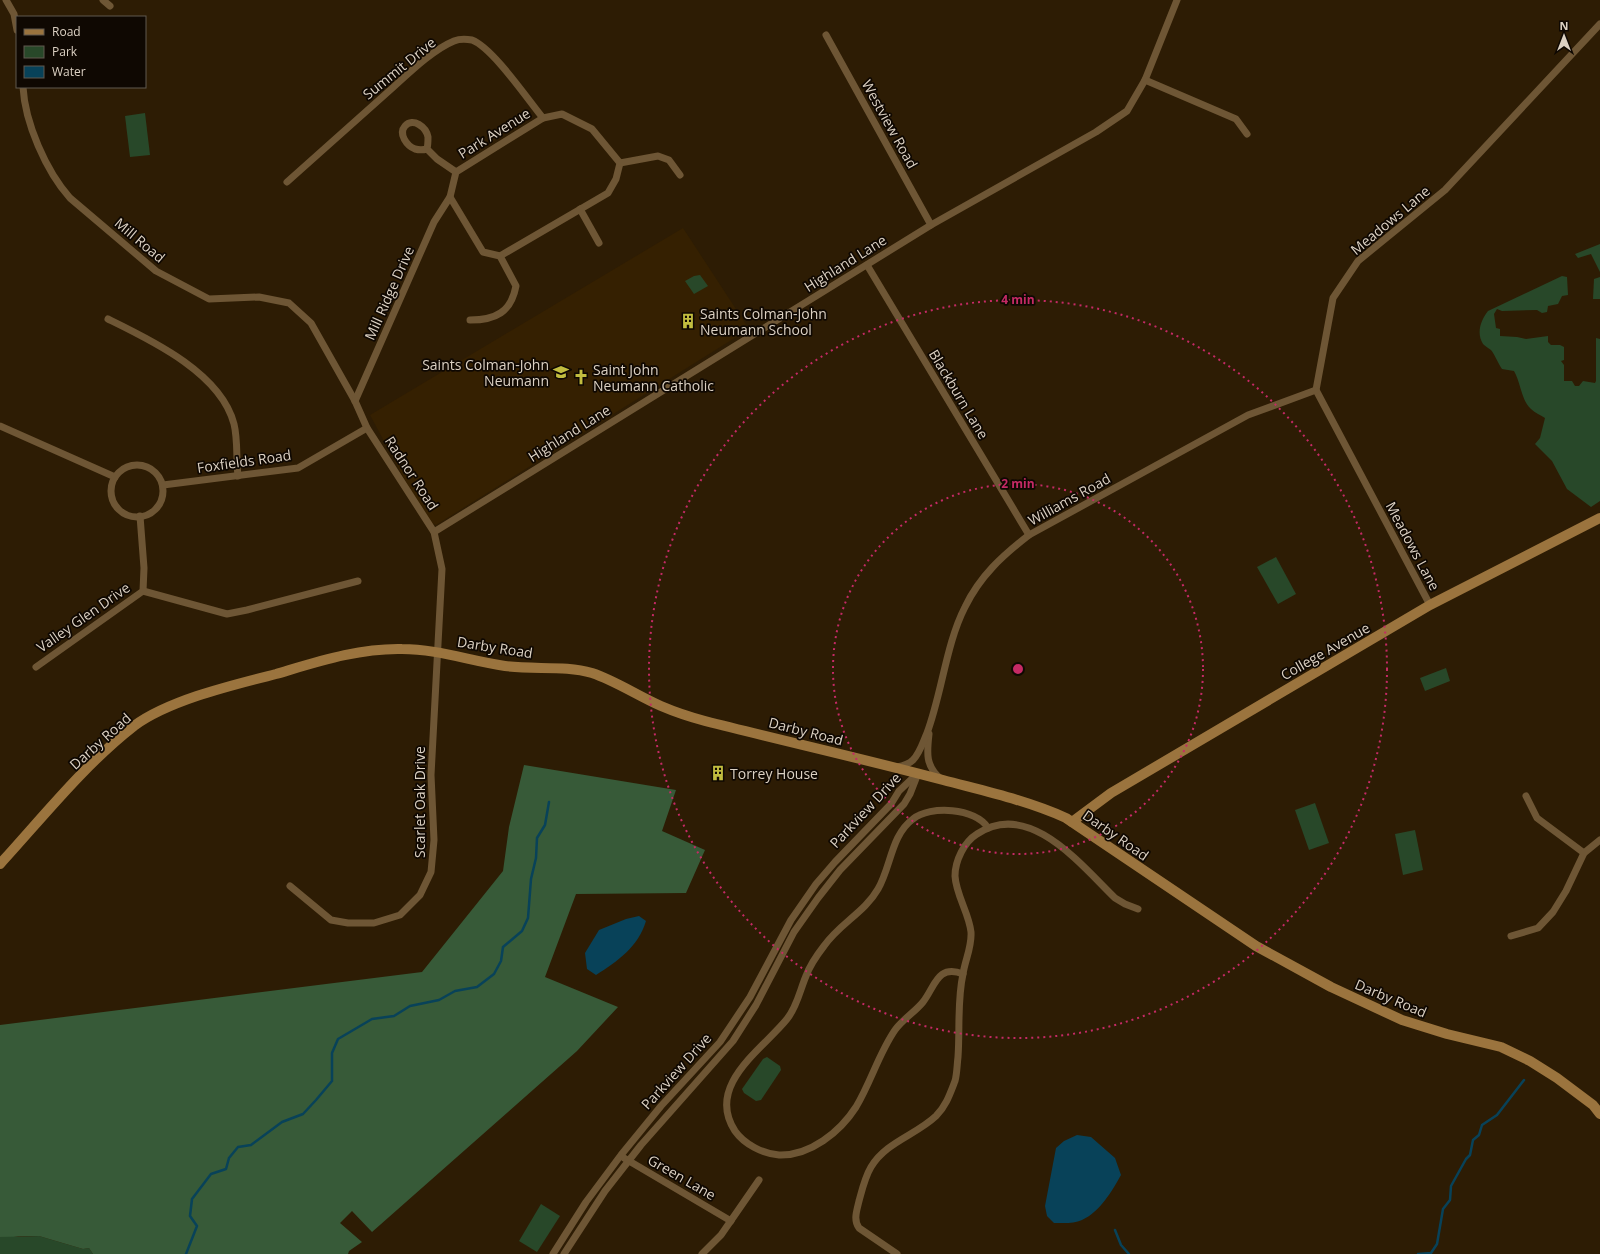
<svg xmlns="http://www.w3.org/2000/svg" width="1600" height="1254" font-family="'Open Sans',sans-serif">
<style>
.built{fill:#352001}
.green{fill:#284829}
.forest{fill:#375a38}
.water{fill:#084259}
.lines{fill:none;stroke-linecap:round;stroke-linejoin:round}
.stream{stroke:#084259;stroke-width:2.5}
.minor{stroke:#6e5635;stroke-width:7}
.secondary{stroke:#9b743e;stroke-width:10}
.ring{fill:none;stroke:#c52a65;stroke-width:2;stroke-dasharray:2 4}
.labels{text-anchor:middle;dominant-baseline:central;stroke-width:3.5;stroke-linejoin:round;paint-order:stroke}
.street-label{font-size:14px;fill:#dcd1c3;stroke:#0f0802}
.poi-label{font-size:14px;fill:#dcd1c3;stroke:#0f0802;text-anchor:start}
.centre{fill:#c52a65;stroke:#0f0802;stroke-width:2}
.ring-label{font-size:12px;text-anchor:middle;font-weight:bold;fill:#c52a65;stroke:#0f0802;stroke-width:3.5;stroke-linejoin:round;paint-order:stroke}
</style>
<rect width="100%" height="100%" fill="#2d1c04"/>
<path class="built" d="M 683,228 L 749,329 L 436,525 L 427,521 L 370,415 Z"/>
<g class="green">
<path d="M 145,113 L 150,155 L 130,157 L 125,116 Z"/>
<path d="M 1600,244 L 1600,272 L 1591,254 L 1578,258 L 1575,254 Z"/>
<path d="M 700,275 L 708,286 L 694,294 L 685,281 L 694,276 Z"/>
<path d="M 1562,276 L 1567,277 L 1568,295 L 1562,296 L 1558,304 L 1548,306 L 1547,312 L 1542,313 L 1537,310 L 1502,311 L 1497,309 L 1494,314 L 1496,328 L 1500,329 L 1500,336 L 1517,337 L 1526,339 L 1548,336 L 1548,342 L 1551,345 L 1560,345 L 1564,347 L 1564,360 L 1561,361 L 1564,365 L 1564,381 L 1572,381 L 1575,386 L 1579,386 L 1583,381 L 1595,383 L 1596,381 L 1596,338 L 1600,339 L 1600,501 L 1591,507 L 1567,489 L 1552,461 L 1535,444 L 1540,438 L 1545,418 C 1541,415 1535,413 1531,409 C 1521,400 1521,383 1514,371 L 1502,369 C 1498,363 1495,355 1491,350 C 1488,348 1485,346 1483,344 C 1476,333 1481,320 1488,311 Z"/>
<path d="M 1600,277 L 1600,299 L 1593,299 L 1594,279 Z"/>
<path d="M 1276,557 L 1296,594 L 1278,604 L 1257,567 Z"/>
<path d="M 1446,668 L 1450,681 L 1425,691 L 1420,678 Z"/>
<path d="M 1315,803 L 1329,843 L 1309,850 L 1295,810 Z"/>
<path d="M 1415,830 L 1423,870 L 1403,875 L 1395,834 Z"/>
<path d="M 767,1057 L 780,1066 L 781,1070 L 761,1100 L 756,1101 L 744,1093 L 742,1089 L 763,1059 Z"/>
<path d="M 541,1204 L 560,1216 L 537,1252 L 519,1241 Z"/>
<path d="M 9,1235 L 18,1237 L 39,1236 L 83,1249 L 89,1248 L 93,1254 L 0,1254 L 0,1237 Z"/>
</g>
<path class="forest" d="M 524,765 L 676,790 L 662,831 L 705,850 L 686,893 L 576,894 L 545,977 L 618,1007 L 577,1051 L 372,1232 L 352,1211 L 340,1223 L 362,1242 L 349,1251 L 348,1254 L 93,1254 L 89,1248 L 83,1249 L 39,1236 L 0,1237 L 0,1025 L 422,972 L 503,871 L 509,827 Z"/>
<g class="water">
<path d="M 639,916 L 646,921 C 638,947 618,961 596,975 L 587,969 L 585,953 L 599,930 L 626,919 Z"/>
<path d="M 1077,1135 L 1091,1137 L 1115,1158 L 1121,1175 C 1112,1191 1100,1212 1082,1220 C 1074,1224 1063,1223 1054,1223 L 1047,1216 L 1045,1206 L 1056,1148 L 1064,1141 Z"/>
</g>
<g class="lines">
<g class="stream">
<path d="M 1115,1230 L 1121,1245 L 1129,1254"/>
<path d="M 186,1254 L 197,1226 L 190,1216 L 192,1199 L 211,1174 L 226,1169 L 229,1158 L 238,1147 L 251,1145 L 282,1122 L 303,1114 L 316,1100 L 332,1081 L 332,1053 L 338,1039 L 372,1019 L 394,1016 L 410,1006 L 439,1000 L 455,991 L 477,987 L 494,974 L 501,961 L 503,947 L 522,931 L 528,918 L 531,879 L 536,858 L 537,838 L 545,825 L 549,802"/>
<path d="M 1418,1254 L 1431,1253 L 1437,1244 L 1443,1209 L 1450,1200 L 1451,1186 L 1466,1159 L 1470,1155 L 1473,1140 L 1479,1135 L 1482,1125 L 1497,1115 L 1524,1080"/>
</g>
<g class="minor">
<path d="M 6,0 L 14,14 L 17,30"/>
<path d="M 103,0 L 110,6"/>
<path d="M 826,35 L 931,225"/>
<path d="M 1145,80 L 1236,119 L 1247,134"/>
<path d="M 23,87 C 25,123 46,171 70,198 L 156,271 L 209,299 L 259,297 L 289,303 L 311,323 L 355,401 L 367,428 L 434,532 L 442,569 L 431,775 L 434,840 L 431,872 L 420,895 L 400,915 L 374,923 L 348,923 L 331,920 L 290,886"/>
<path d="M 562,114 L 592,129 L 620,163 L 616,179 L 608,193 L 500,256 L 483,252 L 450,197 L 456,172 L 543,118 Z"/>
<path d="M 427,149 C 423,150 419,150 415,149 C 407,146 398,134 405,126 C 413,117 426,127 428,137 C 428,141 428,145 427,149 L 437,159 L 456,172"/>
<path d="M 620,163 L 658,156 L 669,160 L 680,175"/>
<path d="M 287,182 C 321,152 355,121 389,91 C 407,75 432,50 454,41 C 459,39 466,39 472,40 C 493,48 528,100 543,118"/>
<path d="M 580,209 L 599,243"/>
<path d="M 867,265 L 1029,535"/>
<path d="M 108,319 C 151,340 221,373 234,424 C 238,440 236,459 238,476"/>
<path d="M 470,320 C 496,320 511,312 516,286 L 500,256"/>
<path d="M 355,401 L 434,222 L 450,197"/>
<path d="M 0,426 L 115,477"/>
<circle cx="137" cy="491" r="26"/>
<path d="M 163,485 L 298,468 L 367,428"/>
<path d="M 434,532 L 931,225 L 1096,132 L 1127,111 L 1145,80 L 1177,0"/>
<path d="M 143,591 L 227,614 L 247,610 L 358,581"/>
<path d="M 1430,605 L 1316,390 L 1333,298 L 1358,261 L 1445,190 L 1600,24"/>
<path d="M 36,667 L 143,591 L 144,568 L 140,516"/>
<path d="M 929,734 C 927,752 925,766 941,779"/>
<path d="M 897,767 C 902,766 909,764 913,760 C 920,753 923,742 927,733 C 942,693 946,644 965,607 C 980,576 1002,556 1029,535 L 1248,415 L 1316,390"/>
<path d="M 1526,796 L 1537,818 L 1584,853"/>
<path d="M 1511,936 L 1538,928 L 1553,912 L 1566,891 L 1584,853 L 1600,840"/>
<path d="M 963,974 C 937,964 935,987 923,1002 C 915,1012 903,1019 895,1030 C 879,1053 871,1082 856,1107 C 840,1132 810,1156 779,1155 C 763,1154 744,1144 735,1131 C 705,1085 763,1049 787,1019 C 797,1007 800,990 806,976 C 810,965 817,955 824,946 C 839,924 865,912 878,889 C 891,867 891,835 913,819 C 930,805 976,808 988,828"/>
<path d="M 624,1158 L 731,1221"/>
<path d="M 553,1254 L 586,1202 L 621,1155 L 661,1106 L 720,1042 L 750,997 L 791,920 L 816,884 L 835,862 L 891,804 L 899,791 L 918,773"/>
<path d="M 564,1254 L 605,1191 L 641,1145 L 733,1041 L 756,1005 L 794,932 L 818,898 L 840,870 L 904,804 L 910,794 L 917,776"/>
<path d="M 702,1254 L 721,1235 L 759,1180"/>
<path d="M 897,1254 L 859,1228 C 853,1220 857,1210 859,1201 C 862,1190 865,1177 871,1167 C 886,1142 916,1135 936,1116 C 946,1106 950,1094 955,1081 C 957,1074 957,1065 958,1057 C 960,1029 957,1001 963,974 C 965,960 972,947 971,932 C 969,913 956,895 955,876 C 955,861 964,842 977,834 C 1029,799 1081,865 1115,898 L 1125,904 L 1138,909"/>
</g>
<g class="secondary">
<path d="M 1072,822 L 1111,793 L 1430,605 L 1600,518"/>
<path d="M 0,864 C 43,817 84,765 134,726 C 169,700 233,685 276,674 C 317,662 359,648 402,649 C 437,649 470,661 505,666 C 534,670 565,665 592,673 C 616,681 638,696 661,706 C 675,712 690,717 705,721 C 784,741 864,759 943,780 C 984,791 1026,800 1066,818 L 1256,946 L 1331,987 L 1402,1020 L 1447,1034 L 1501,1047 L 1530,1061 L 1557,1078 L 1593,1105 L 1600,1114"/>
</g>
</g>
<g class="ring">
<circle cx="1018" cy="669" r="185"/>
<circle cx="1018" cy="669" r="369"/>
</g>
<defs>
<symbol id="building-bare" viewBox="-9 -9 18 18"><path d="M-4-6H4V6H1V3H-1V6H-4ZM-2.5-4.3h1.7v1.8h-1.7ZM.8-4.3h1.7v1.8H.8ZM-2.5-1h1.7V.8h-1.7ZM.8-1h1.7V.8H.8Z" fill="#c2bd3f" stroke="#0f0802" stroke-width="2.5" paint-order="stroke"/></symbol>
<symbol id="school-bare" viewBox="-9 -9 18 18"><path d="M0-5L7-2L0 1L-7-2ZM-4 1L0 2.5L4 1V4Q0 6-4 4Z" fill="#c2bd3f" stroke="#0f0802" stroke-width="2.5" paint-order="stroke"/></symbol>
<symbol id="church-bare" viewBox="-9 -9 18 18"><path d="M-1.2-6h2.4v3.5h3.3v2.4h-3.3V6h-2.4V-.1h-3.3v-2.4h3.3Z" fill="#c2bd3f" stroke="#0f0802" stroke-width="2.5" paint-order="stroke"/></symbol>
</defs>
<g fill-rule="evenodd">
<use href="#building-bare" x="677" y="310" width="22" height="22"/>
<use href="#school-bare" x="550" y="361" width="22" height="22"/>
<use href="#church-bare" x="570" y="366" width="22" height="22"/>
<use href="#building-bare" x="707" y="762" width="22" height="22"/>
</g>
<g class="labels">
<g class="street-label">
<text transform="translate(399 68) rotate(-39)">Summit Drive</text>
<text transform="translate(890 124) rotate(61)">Westview Road</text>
<text transform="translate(494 133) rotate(-32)">Park Avenue</text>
<text transform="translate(1390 220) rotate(-40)">Meadows Lane</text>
<text transform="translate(140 240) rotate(40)">Mill Road</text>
<text transform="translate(845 263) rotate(-32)">Highland Lane</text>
<text transform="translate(389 293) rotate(-66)">Mill Ridge Drive</text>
<text transform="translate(959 394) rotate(59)">Blackburn Lane</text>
<text transform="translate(569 433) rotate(-32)">Highland Lane</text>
<text transform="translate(244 461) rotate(-8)">Foxfields Road</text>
<text transform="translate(412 473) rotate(57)">Radnor Road</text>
<text transform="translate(1069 499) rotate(-29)">Williams Road</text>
<text transform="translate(1413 546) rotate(62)">Meadows Lane</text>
<text transform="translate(83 617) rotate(-35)">Valley Glen Drive</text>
<text transform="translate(495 647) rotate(9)">Darby Road</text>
<text transform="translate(1325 651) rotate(-30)">College Avenue</text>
<text transform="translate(806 731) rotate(14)">Darby Road</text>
<text transform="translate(100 741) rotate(-42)">Darby Road</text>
<text transform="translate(419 802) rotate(-90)">Scarlet Oak Drive</text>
<text transform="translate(865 810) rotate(-47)">Parkview Drive</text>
<text transform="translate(1116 835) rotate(35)">Darby Road</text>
<text transform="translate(1391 998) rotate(23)">Darby Road</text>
<text transform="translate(676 1071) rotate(-48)">Parkview Drive</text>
<text transform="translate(682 1177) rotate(30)">Green Lane</text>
</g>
<g class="poi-label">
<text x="700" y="313">Saints Colman-John<tspan x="700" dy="16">Neumann School</tspan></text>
<text x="549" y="364" text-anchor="end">Saints Colman-John<tspan x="549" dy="16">Neumann</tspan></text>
<text x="593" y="369">Saint John<tspan x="593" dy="16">Neumann Catholic</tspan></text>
<text x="730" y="773">Torrey House</text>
</g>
</g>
<circle cx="1018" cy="669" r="6" class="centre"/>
<g class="ring-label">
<text x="1018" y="304">4 min</text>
<text x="1018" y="488">2 min</text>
</g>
<rect x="16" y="16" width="130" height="72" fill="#0f0802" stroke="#61584f"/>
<rect x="24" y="29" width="20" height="6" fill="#9b743e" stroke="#61584f"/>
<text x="52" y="36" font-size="12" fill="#dcd1c3">Road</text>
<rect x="24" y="46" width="20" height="12" fill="#284829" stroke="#61584f"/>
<text x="52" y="56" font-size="12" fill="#dcd1c3">Park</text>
<rect x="24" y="66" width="20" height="12" fill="#084259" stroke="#61584f"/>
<text x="52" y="76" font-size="12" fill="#dcd1c3">Water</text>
<g transform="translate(1564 36)" stroke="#0f0802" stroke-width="3" paint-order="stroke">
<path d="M0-3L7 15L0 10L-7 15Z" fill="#dcd1c3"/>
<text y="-6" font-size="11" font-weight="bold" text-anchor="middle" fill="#dcd1c3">N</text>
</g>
</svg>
